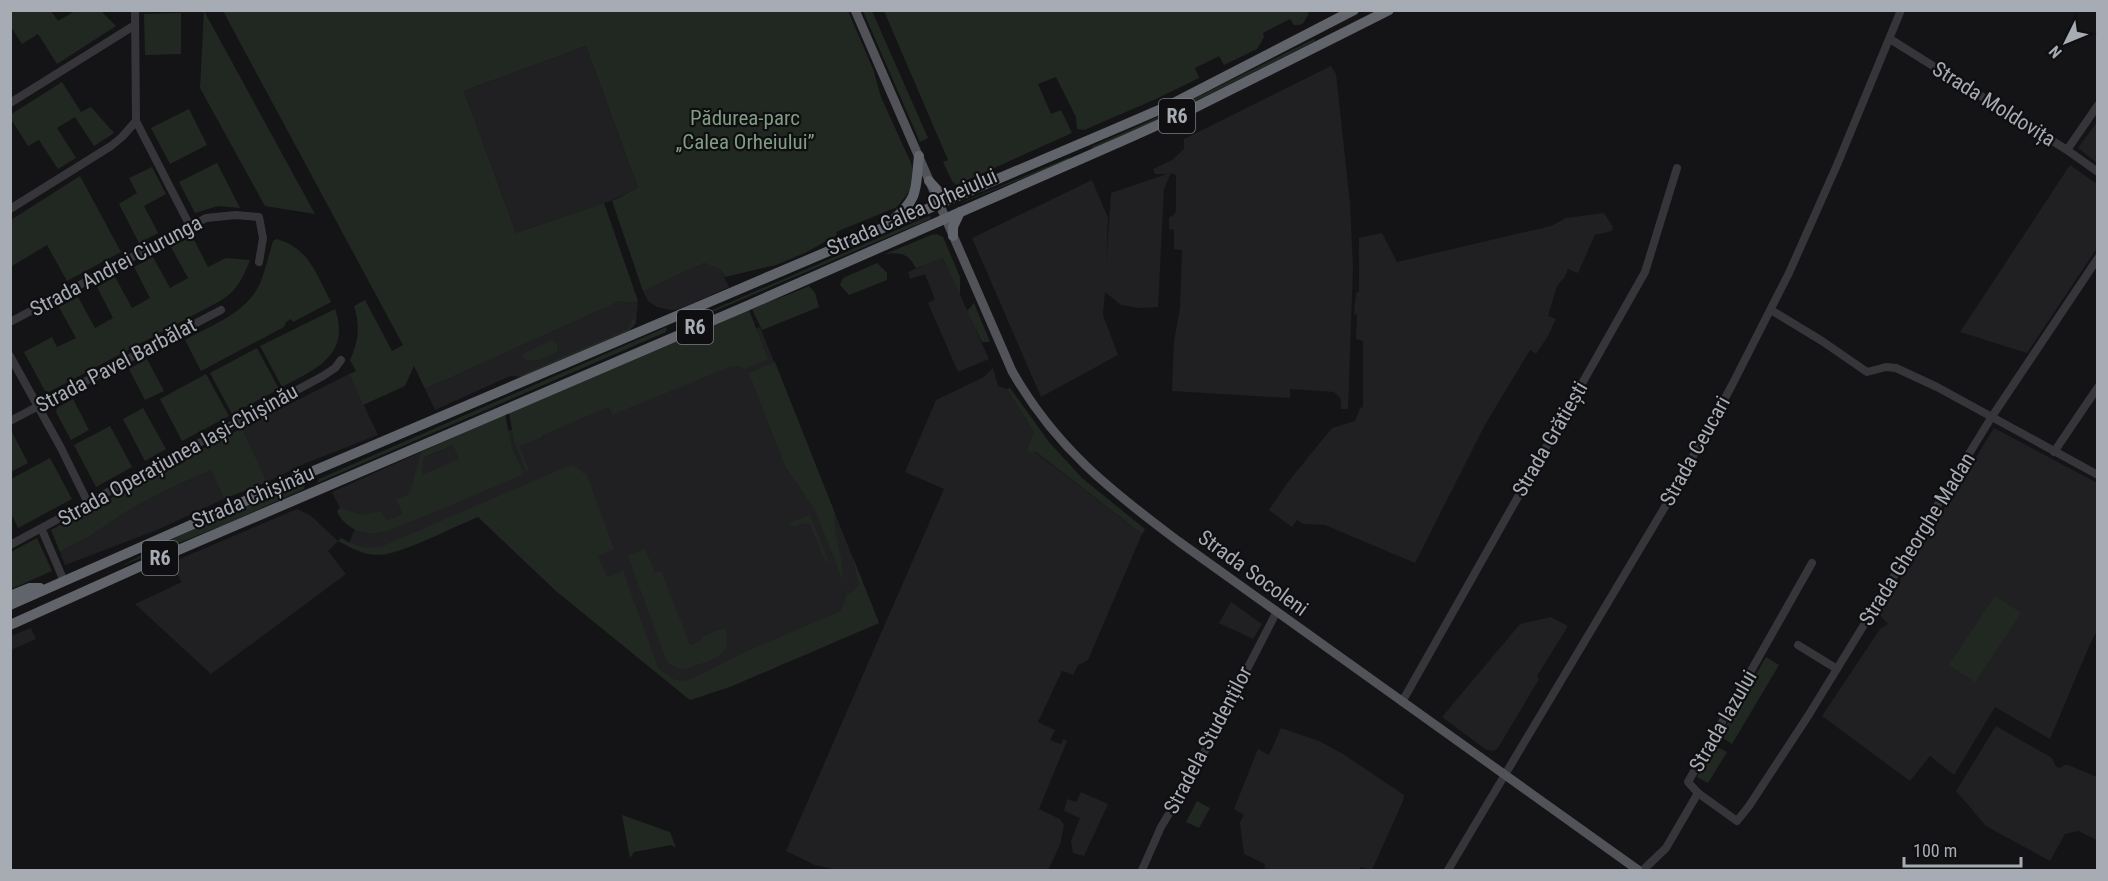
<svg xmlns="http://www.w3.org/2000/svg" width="2108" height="881" font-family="'Roboto Condensed',sans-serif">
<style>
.built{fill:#202022}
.green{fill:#212822;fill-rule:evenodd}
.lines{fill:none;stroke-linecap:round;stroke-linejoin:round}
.minor{stroke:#36363a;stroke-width:8}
.major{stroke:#525359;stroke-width:9}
.highway{stroke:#62646b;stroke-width:10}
.labels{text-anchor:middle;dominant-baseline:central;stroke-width:4.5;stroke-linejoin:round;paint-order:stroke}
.shield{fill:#0f0f11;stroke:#797c83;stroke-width:1.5}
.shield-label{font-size:20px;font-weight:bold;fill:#a7abb4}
.street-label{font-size:21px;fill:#a7abb4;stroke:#0f0f11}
.park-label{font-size:21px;fill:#809d83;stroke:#0f0f11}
</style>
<rect width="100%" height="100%" fill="#141416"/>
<g class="built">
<path d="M 586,46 L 638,188 L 608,202 L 516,233 L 464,91 Z"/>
<path d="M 1331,66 L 1336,74 L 1350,203 L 1353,267 L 1348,409 L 1341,409 L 1341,399 L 1334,392 L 1290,389 L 1290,398 L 1172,391 L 1174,341 L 1180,308 L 1182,250 L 1174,249 L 1174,230 L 1169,229 L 1169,217 L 1173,216 L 1176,211 L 1176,175 L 1171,173 L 1164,189 L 1158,307 L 1139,308 L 1121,305 L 1105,292 L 1103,315 L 1118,355 L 1041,397 L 972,238 L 1092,180 L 1108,218 L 1106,266 L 1111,193 L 1167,174 L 1155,174 L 1153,169 L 1172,160 L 1184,149 L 1184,139 Z"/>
<path d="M 2097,122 L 2098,161 L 2096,162 L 2078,148 Z"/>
<path d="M 2070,165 L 2097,184 L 2097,248 L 2027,353 L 1960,332 Z"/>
<path d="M 1604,213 L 1613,227 L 1612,231 L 1595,235 L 1578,273 L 1568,269 L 1564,278 L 1557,286 L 1548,316 L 1556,319 L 1548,336 L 1536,354 L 1530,350 L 1486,423 L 1415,563 L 1325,525 L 1303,524 L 1297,520 L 1292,527 L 1269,510 L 1288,482 L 1332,428 L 1355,421 L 1360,408 L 1363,407 L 1363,341 L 1356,339 L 1357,315 L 1354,314 L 1356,293 L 1359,292 L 1359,238 L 1382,233 L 1397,262 L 1551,226 L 1566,218 Z"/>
<path d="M 943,257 L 989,359 L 958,372 L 928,303 L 935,299 L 925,274 L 910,279 L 908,272 Z"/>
<path d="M 704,263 L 721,270 L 729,287 L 680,309 L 670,310 L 657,307 L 648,301 L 643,291 Z"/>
<path d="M 620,301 L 632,303 L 638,301 L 636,323 L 632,328 L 521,377 L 510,376 L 435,410 L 425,389 Z"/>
<path d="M 760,327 L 879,623 L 732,686 L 690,700 L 556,591 L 478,517 L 399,551 L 384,555 L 368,554 L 348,546 L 359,518 L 340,508 L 332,492 L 421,452 L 419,460 L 453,445 L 457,452 Z"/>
<path d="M 993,368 L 998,386 L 1007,389 L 1034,432 L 1031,453 L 1035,452 L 1142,534 L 1088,660 L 1078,665 L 1073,675 L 1062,671 L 1038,722 L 1055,730 L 1050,740 L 1061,744 L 1063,739 L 1067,741 L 1039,809 L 1060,819 L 1064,825 L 1060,845 L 1048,870 L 838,870 L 815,865 L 786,851 L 944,489 L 905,472 L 936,400 L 984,377 Z"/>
<path d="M 349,374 L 378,435 L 306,463 L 267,482 L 242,428 Z"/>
<path d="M 1994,428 L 2097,483 L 2097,630 L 2090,644 L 2050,739 L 1995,707 L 1954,775 L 1930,756 L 1910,781 L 1822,716 L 1880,629 L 1888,624 L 1879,614 Z"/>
<path d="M 211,470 L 224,499 L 157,530 L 65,565 L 60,552 L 90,536 L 129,510 L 169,489 Z"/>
<path d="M 297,509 L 310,515 L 338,541 L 328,551 L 346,574 L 211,674 L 135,604 L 182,582 L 170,563 Z"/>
<path d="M 1231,602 L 1262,624 L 1253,639 L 1219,623 Z"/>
<path d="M 1551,617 L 1568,626 L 1537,676 L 1539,679 L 1498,748 L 1493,751 L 1485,749 L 1442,717 L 1520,624 Z"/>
<path d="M 31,628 L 36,639 L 11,650 L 11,636 Z"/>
<path d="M 1996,726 L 2052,758 L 2056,767 L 2061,768 L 2064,765 L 2068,765 L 2097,777 L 2097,840 L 2078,831 L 2065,834 L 2050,861 L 1986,826 L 1956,791 Z"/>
<path d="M 1281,728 L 1319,741 L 1343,754 L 1404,795 L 1403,801 L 1372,870 L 1361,867 L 1359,870 L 1271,870 L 1264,868 L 1265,864 L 1244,854 L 1240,823 L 1244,815 L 1234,809 L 1258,749 L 1269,755 Z"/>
<path d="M 1081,792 L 1108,804 L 1084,856 L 1073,853 L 1071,841 L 1080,818 L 1064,811 L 1067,799 L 1076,802 Z"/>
</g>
<g class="green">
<path d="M 11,10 L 51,11 L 58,21 L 75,11 L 101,11 L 116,26 L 57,64 L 38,34 L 22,44 L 11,27 Z"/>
<path d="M 204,10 L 204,11 L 315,214 L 265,206 L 200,88 Z"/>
<path d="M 223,11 L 848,11 L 873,69 L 881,97 L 911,163 L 914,176 L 912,193 L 908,193 L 897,207 L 836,232 L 837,235 L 805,253 L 776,265 L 725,277 L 721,270 L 704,263 L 643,291 L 612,201 L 638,188 L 586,46 L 464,91 L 516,233 L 604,203 L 638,301 L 632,303 L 620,301 L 425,389 L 414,366 L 405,386 L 363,405 L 349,374 L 356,371 L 350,360 C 359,340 360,326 354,306 L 365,300 L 392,351 L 403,345 Z"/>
<path d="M 863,11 L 872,11 L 928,138 L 920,142 Z"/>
<path d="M 1307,11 L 1309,14 C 1302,22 1307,25 1294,25 L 1290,19 L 1263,33 L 1264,37 L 1257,49 L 1224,65 L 1219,56 L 1195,68 L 1199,78 L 1156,99 L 1084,130 L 1077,129 L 1076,117 L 1056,77 L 1038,84 L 1051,114 L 1061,110 L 1072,133 L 956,185 L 952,181 L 943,162 L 948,160 L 884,11 Z"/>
<path d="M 181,13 L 181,54 L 145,55 L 144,14 Z"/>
<path d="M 1314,39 L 1315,41 L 1146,126 L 1093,149 L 1091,147 L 1143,124 Z"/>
<path d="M 62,82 L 81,112 L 91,107 L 114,133 L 94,146 L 75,117 L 57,128 L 76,158 L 58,169 L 39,140 L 28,146 L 11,119 L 10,115 Z"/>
<path d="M 189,109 L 207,145 L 170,164 L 151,128 Z"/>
<path d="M 1070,157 L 1068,160 L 964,202 L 965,201 Z"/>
<path d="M 217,163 L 240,208 L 218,206 L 195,213 L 179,182 Z"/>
<path d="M 152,167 L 166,194 L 144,206 L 158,233 L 139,243 L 119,204 L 137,193 L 129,178 Z"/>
<path d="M 80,176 L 121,252 L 67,281 L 47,245 L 12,266 L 11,220 Z"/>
<path d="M 929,216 L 931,217 L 930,219 L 696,319 L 694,318 Z"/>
<path d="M 937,234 L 943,237 L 960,277 L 960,295 L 943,258 L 916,268 C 908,253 899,251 883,255 L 931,235 Z"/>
<path d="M 192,236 L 208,267 L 226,258 L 250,260 C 243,278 237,291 220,301 L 49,392 L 45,391 L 24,352 L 52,337 L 57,347 L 76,338 L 59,307 L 78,297 L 95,328 L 113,318 L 97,287 L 115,277 L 132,308 L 150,298 L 134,267 L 153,257 L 170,288 L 188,278 L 171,247 Z"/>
<path d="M 277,239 C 309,248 316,274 331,302 L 293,322 L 291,319 L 286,322 L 284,327 L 201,371 L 185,340 C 213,324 248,313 261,281 C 266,268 269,254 273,241 Z"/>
<path d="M 877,263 L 887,273 L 887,280 L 849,295 L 840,285 L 843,278 Z"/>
<path d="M 809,286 L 815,293 L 819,307 L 762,330 L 752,309 C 771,300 790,295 809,286 Z"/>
<path d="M 974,303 L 990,342 L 982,342 L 967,311 Z"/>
<path d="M 335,309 C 351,355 316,369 282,387 L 260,346 Z"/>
<path d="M 749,310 L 768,359 L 745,369 L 739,366 L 730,367 L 616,413 L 613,416 L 609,407 L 542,435 L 542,437 L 519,446 L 529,470 L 526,471 L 514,441 L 509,413 Z"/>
<path d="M 635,319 L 636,323 L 629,331 L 521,377 L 520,375 L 628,329 L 632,320 Z"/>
<path d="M 667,327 L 666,332 L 317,483 L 319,479 Z"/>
<path d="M 552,340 L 557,344 L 557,352 L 539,360 L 526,360 L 523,357 L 525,353 Z"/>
<path d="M 257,348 L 279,389 L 232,414 L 210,373 Z"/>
<path d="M 147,359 L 164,391 L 145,400 L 129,369 Z"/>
<path d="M 775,362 L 834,511 L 835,531 L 841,557 L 843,581 L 815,510 L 785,466 L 749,373 Z"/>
<path d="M 206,374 L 229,416 L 182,441 L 160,399 Z"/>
<path d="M 1010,388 L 1049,442 L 1082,478 L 1145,529 L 1142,534 L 1036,452 L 1031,453 L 1027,450 L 1034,432 L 1007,389 Z"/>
<path d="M 73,399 L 89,430 L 71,440 L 56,412 L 57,408 Z"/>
<path d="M 143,408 L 166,449 L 145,461 L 123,419 Z"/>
<path d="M 505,414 L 512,448 L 524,474 C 486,490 448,507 409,522 C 398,526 386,533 374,533 C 359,534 342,525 337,511 L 340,508 L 362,515 L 381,511 L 386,521 L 403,514 L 396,499 L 408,495 L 411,490 L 421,452 ZM 453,445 L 459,459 L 422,475 L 423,458 Z"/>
<path d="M 110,426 L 132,467 L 96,487 L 74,445 Z"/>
<path d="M 242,428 L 267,482 L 224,499 L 211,470 L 169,489 L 129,510 L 90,536 L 60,552 L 51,530 Z"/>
<path d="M 11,432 L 12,432 L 28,463 L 11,472 Z"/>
<path d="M 50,458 L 72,499 L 18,528 L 11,513 L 11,479 Z"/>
<path d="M 571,465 L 581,470 L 583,474 L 586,473 L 614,549 L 598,556 L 607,577 L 623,571 L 658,668 L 673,679 L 682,681 L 692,679 L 741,654 L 841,611 L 847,594 L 852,592 L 859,585 L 852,555 L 879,623 L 732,686 L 690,700 L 556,591 L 478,517 C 451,527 395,560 368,554 C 358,552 348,546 338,541 L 341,538 C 355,546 367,550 383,546 Z"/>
<path d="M 306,480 L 304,489 L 226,524 L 119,567 L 177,537 Z"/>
<path d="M 810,515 L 828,561 L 826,562 L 810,524 L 805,523 L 794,527 L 789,523 Z"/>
<path d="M 37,538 L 52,571 L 11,589 L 11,552 Z"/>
<path d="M 645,549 L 655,573 L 661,571 L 690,645 L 702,640 L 701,637 L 725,628 C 734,659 709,660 685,669 L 679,669 L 667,662 L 628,556 Z"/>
<path d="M 1995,596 L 2021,613 L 1975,682 L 1949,665 Z"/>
<path d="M 1766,657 L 1779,665 L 1732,744 L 1720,736 Z"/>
<path d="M 1715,746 L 1727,752 L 1708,783 L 1697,777 Z"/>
<path d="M 1197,801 L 1210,808 L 1199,828 L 1186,822 Z"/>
<path d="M 622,815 L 670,832 L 676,848 L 671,845 L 634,852 L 630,858 Z"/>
</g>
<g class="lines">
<g class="minor">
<path d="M 1890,39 L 2067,150 L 2098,172"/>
<path d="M 10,103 L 135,25"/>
<path d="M 136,121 L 190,226"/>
<path d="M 2067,150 L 2098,105"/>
<path d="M 10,209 L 111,146 L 122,137 L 136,121 L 135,10"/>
<path d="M 1771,310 L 1822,341 L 1867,372 L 1886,367 L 1896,368 L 1937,387 L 2098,475"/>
<path d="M 10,322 L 206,218 L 236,215 L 259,217 L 263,238 L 259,262"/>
<path d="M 10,356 L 61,448 L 88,503"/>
<path d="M 10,421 L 221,310"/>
<path d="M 2054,452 L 2098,387"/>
<path d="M 42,530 L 64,581"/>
<path d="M 10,545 L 323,376 L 335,368 L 341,360"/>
<path d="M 1812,563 L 1688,782 L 1698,793 L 1737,821 L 1749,806 L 1808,716 L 1991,418 L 2098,258"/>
<path d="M 1798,645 L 1837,669"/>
<path d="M 1402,702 L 1645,272 L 1677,168"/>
<path d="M 1142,870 L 1161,827 L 1195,770 L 1277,611"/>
<path d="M 1448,870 L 1669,500 L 1731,387 L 1789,273 L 1837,165 L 1901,10"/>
<path d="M 1643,870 L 1666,848 L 1698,793"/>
</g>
<path class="major" d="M 855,10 L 1012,371 C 1055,447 1110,490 1178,541 L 1638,870"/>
<g class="highway">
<path d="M 929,181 L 939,192 L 954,197"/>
<path d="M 893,220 C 920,197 915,189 919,156"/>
<path d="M 953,236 L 953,227 L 960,212"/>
<path d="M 10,596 L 30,588 L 40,588"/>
<path d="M 10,605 L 311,472 L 1124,125 L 1168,106 L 1354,10"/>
<path d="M 10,625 L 141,566 L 749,305 L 1131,137 L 1184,113 L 1389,10"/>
</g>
</g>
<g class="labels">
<g class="shield">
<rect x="1159" y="99" width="36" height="34" rx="4.5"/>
<rect x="677" y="310" width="36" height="34" rx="4.5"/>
<rect x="142" y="541" width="36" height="34" rx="4.5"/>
</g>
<g class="shield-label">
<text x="1177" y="116">R6</text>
<text x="695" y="327">R6</text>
<text x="160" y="558">R6</text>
</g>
<g class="street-label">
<text transform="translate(1994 104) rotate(32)">Strada Moldovița</text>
<text transform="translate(912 212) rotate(-24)">Strada Calea Orheiului</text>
<text transform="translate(116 266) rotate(-28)">Strada Andrei Ciurunga</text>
<text transform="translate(116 365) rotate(-28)">Strada Pavel Barbălat</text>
<text transform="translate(1550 439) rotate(-60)">Strada Grătiești</text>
<text transform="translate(1695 451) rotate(-61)">Strada Ceucari</text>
<text transform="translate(178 455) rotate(-29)">Strada Operațiunea Iași-Chișinău</text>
<text transform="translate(253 497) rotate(-23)">Strada Chișinău</text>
<text transform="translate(1917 539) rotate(-58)">Strada Gheorghe Madan</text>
<text transform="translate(1253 573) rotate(36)">Strada Socoleni</text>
<text transform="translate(1723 721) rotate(-60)">Strada Iazului</text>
<text transform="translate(1208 740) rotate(-62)">Stradela Studenților</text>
</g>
<g class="park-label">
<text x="745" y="118">Pădurea-parc<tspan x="745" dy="24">„Calea Orheiului”</tspan></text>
</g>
</g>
<rect width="2108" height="881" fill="none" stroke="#a7abb4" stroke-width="24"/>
<g transform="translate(2066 42) rotate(227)" stroke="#0f0f11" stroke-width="4.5" paint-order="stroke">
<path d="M0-4.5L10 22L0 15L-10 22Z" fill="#a7abb4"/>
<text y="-9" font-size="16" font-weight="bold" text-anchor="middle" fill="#a7abb4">N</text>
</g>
<path d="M1904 857v9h117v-9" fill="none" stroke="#a7abb4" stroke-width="3"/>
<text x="1913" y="857" font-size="18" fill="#a7abb4" stroke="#0f0f11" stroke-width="4.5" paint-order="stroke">100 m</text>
</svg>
